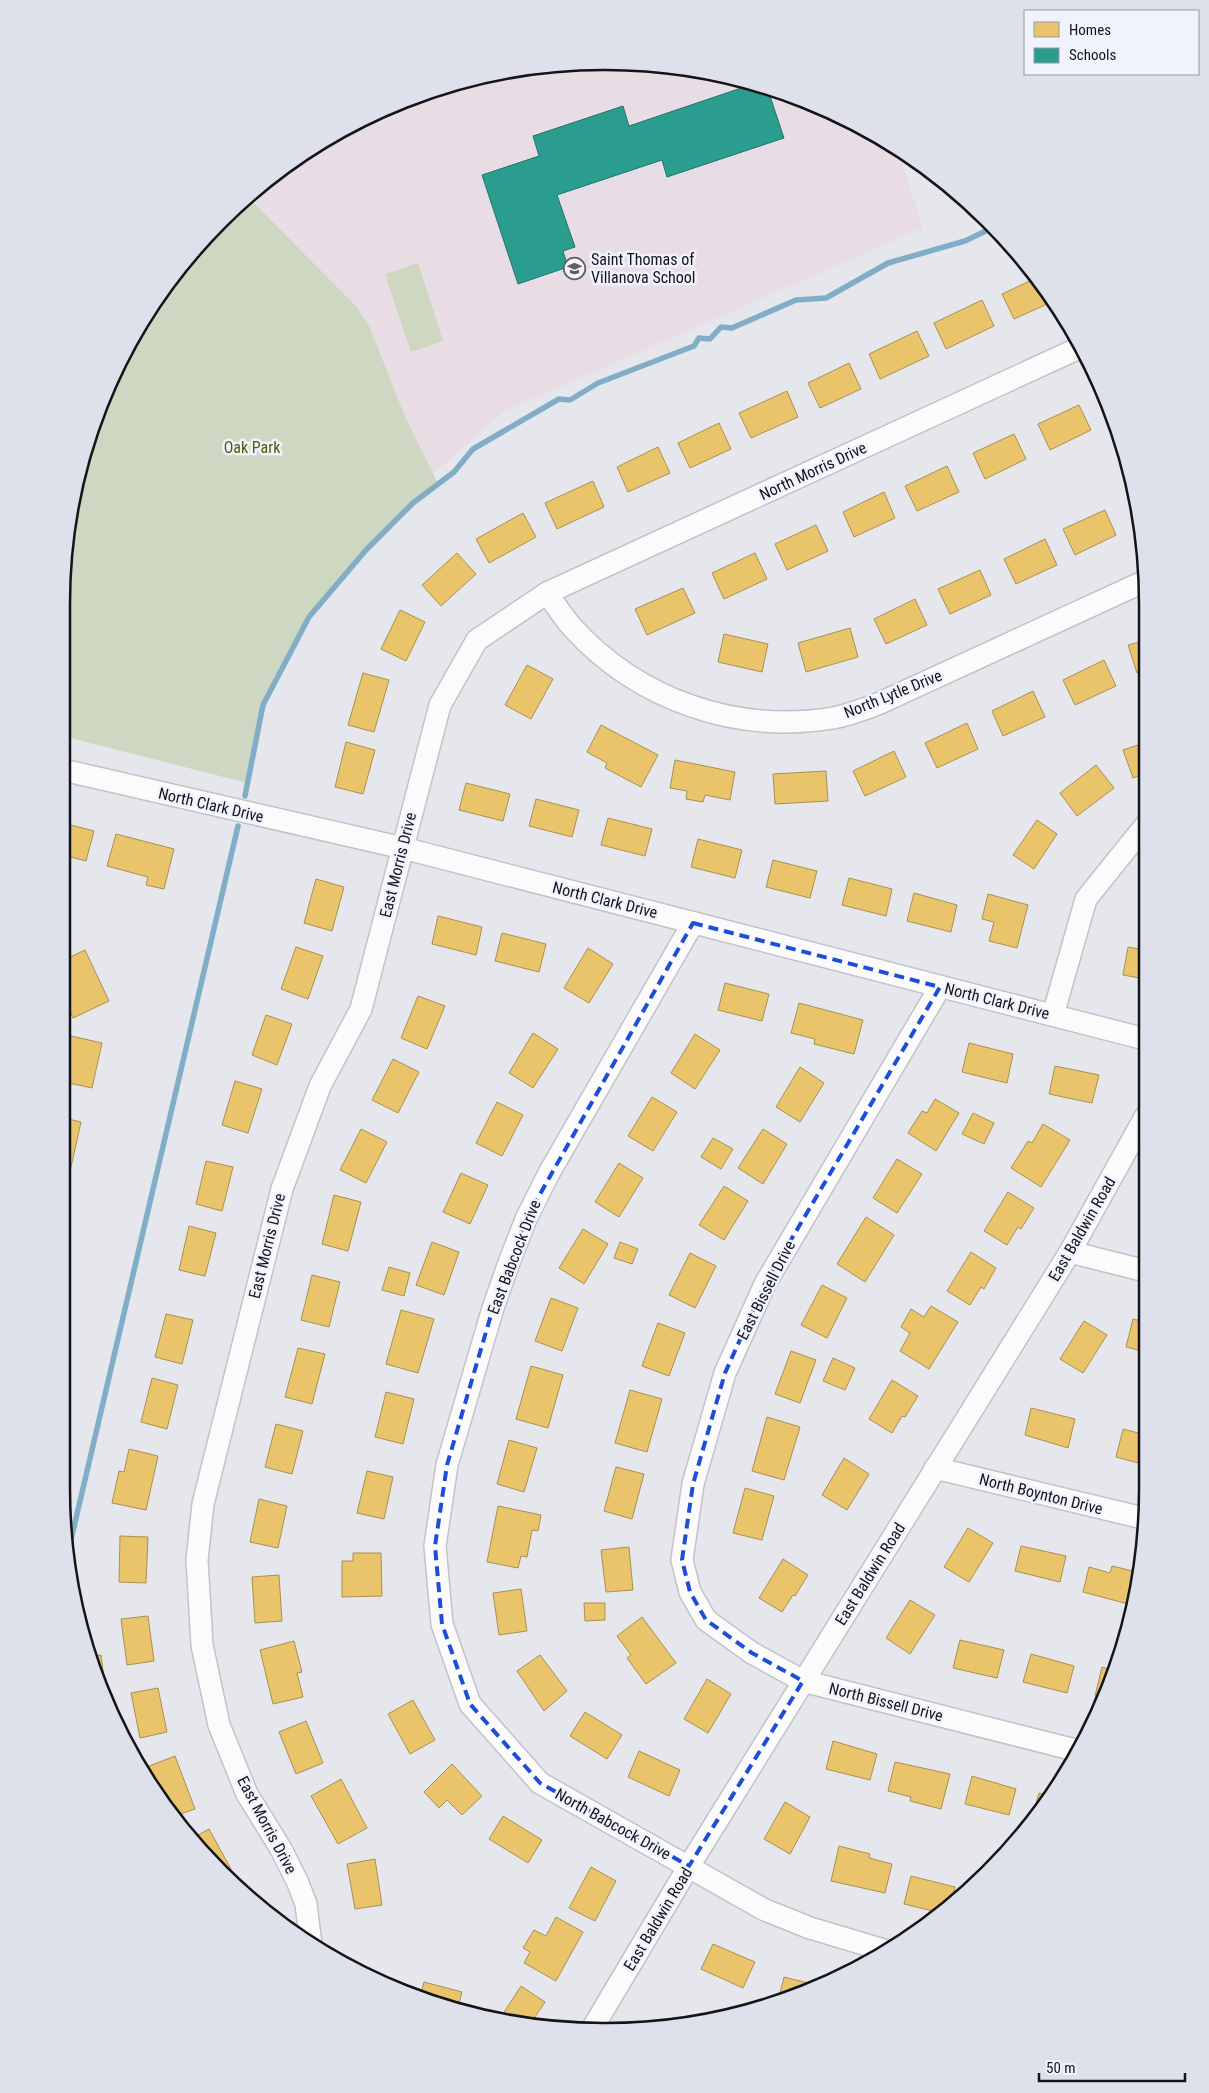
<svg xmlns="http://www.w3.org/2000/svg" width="1209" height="2093" font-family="'Roboto Condensed',sans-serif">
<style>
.education{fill:#e9dde5}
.green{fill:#cdd7c1}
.homes{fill:#e9c46a;stroke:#a99052}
.schools{fill:#2a9d8f;stroke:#23746c}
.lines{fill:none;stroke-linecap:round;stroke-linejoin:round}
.stream{stroke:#82adc6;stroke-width:5.5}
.minor-casing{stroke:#c2c3c8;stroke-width:24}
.minor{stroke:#fbfbfc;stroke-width:21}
.marked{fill:none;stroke:#1d4ed8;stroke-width:4;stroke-dasharray:10 6;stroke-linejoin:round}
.labels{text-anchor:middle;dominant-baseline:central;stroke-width:5;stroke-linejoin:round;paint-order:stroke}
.poi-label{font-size:16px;fill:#141519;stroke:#f0f2fd;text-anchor:start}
.park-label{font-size:16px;fill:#476007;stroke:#f0f2fd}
.street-label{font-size:16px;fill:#141519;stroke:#f0f2fd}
.rim{fill:none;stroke:#141519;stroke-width:2.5}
</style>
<rect width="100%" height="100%" fill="#e6e7ed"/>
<path class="education" d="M 569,62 L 676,66 L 779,90 L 876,134 L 898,150 L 923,228 L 503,412 L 433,474 L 404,414 L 370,328 L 357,307 L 248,197 L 274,173 L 364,117 L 464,80 Z"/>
<g class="green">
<path d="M 248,197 L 357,307 L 370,328 L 404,414 L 438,484 L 413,503 L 366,550 L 309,617 L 263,705 L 247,783 L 63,736 L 62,569 L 80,464 L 134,333 L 196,246 Z"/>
<path d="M 418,263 L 443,341 L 411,352 L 385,274 Z"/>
</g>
<g class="homes">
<path d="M 1036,278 L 1054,301 L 1014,319 L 1002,294 Z"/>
<path d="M 982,300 L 994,326 L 946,349 L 934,323 Z"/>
<path d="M 917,331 L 929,356 L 880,379 L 869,354 Z"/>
<path d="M 849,363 L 861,389 L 820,408 L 808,383 Z"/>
<path d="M 787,391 L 798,417 L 751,438 L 739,413 Z"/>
<path d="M 1079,405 L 1091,430 L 1050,450 L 1038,424 Z"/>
<path d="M 719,423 L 731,449 L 690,468 L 678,443 Z"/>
<path d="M 1014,434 L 1026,459 L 985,479 L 973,453 Z"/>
<path d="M 658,447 L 670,473 L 628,492 L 617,467 Z"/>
<path d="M 947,466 L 959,492 L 917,511 L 905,486 Z"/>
<path d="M 593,481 L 604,507 L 557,529 L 545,503 Z"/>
<path d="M 884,492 L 895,518 L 854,537 L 843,512 Z"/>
<path d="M 1105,510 L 1116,535 L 1075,555 L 1063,529 Z"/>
<path d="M 523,513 L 536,537 L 489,563 L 476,539 Z"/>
<path d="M 816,525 L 828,551 L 787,570 L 775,544 Z"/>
<path d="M 1045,539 L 1057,565 L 1016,584 L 1004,559 Z"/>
<path d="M 457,553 L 476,574 L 441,606 L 422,585 Z"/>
<path d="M 755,553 L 767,579 L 724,599 L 712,573 Z"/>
<path d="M 980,570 L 991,595 L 950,614 L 938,589 Z"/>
<path d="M 683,588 L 695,613 L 647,635 L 635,609 Z"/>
<path d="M 915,599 L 927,625 L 886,644 L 874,619 Z"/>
<path d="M 400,610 L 425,622 L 406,661 L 381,649 Z"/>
<path d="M 850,628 L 858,657 L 806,672 L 798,643 Z"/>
<path d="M 724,634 L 768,644 L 762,672 L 718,662 Z"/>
<path d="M 1144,641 L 1144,671 L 1137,673 L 1128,645 Z"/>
<path d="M 1104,660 L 1116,686 L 1075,705 L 1063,680 Z"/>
<path d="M 527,665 L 553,679 L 531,719 L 505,705 Z"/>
<path d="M 363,673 L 389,680 L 374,732 L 348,725 Z"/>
<path d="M 1033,691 L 1045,717 L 1003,736 L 992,711 Z"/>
<path d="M 967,723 L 978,749 L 937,768 L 925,743 Z"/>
<path d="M 601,725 L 658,755 L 641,787 L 605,768 L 607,763 L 587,752 Z"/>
<path d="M 346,742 L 375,750 L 363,794 L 335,787 Z"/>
<path d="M 1144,743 L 1144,774 L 1133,778 L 1123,750 Z"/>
<path d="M 894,751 L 906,777 L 865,796 L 853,771 Z"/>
<path d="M 675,760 L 735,772 L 730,800 L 705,795 L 703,802 L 686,799 L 687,791 L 670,788 Z"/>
<path d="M 1096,765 L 1114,788 L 1077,816 L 1060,793 Z"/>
<path d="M 826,771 L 828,801 L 775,804 L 773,774 Z"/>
<path d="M 466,783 L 510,794 L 503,821 L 459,810 Z"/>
<path d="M 536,799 L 579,810 L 572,837 L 529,826 Z"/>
<path d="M 608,818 L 652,829 L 645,856 L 601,845 Z"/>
<path d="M 1037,820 L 1057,834 L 1034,869 L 1013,855 Z"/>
<path d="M 63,823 L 94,831 L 86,861 L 63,855 Z"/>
<path d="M 116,834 L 174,849 L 164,889 L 146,885 L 148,877 L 107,866 Z"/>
<path d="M 698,839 L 742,850 L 735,878 L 691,867 Z"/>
<path d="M 773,860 L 817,871 L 810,898 L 766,887 Z"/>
<path d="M 849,878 L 892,889 L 886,916 L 842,905 Z"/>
<path d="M 316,879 L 344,887 L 332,931 L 304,923 Z"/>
<path d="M 914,893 L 957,905 L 951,932 L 907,921 Z"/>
<path d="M 988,894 L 1028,905 L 1017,948 L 989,941 L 994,922 L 982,919 Z"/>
<path d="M 438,916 L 482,927 L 476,955 L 432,944 Z"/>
<path d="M 502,933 L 546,944 L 539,972 L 495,961 Z"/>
<path d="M 296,947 L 323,956 L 308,999 L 281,989 Z"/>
<path d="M 1128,947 L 1145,950 L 1145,979 L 1123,975 Z"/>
<path d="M 588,948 L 613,964 L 589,1003 L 564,988 Z"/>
<path d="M 85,950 L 109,1001 L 73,1018 L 64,999 L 64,988 L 69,985 L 64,974 L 64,960 Z"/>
<path d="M 725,983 L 769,994 L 762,1021 L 718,1010 Z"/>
<path d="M 418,996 L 445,1006 L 427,1049 L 401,1038 Z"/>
<path d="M 799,1003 L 863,1020 L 854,1054 L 814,1044 L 815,1039 L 791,1033 Z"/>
<path d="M 266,1015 L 292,1024 L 277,1065 L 252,1055 Z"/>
<path d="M 533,1033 L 558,1049 L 533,1088 L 509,1073 Z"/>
<path d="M 695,1034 L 720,1050 L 695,1089 L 671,1073 Z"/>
<path d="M 71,1036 L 102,1043 L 92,1088 L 64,1082 L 64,1067 Z"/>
<path d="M 969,1043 L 1013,1054 L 1007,1083 L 962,1072 Z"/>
<path d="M 393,1059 L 419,1072 L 398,1113 L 372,1100 Z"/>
<path d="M 1055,1066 L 1099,1075 L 1092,1103 L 1049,1094 Z"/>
<path d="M 800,1067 L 824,1083 L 800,1122 L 776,1107 Z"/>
<path d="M 235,1081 L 262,1089 L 248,1133 L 222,1125 Z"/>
<path d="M 652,1097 L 677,1112 L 653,1151 L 628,1136 Z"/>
<path d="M 935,1099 L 959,1113 L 936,1151 L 908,1133 L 922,1111 L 927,1113 Z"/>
<path d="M 497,1102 L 523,1115 L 502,1156 L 476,1143 Z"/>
<path d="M 973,1113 L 994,1123 L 984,1144 L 962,1134 Z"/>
<path d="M 64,1118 L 81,1122 L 71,1167 L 65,1165 Z"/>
<path d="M 1043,1124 L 1070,1140 L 1041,1187 L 1011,1168 L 1028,1141 L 1032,1143 Z"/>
<path d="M 361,1129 L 387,1142 L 366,1183 L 340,1170 Z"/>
<path d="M 763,1129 L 787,1144 L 763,1184 L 738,1168 Z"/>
<path d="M 713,1138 L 733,1149 L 721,1169 L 701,1157 Z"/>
<path d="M 897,1159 L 922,1174 L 897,1213 L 873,1198 Z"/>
<path d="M 206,1161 L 233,1167 L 222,1211 L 196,1204 Z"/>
<path d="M 619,1163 L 643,1178 L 619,1217 L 595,1202 Z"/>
<path d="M 461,1173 L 488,1185 L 470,1224 L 443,1212 Z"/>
<path d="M 724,1186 L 748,1201 L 724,1240 L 699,1225 Z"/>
<path d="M 1008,1192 L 1034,1208 L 1021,1229 L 1018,1227 L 1007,1245 L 984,1231 Z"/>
<path d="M 334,1195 L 361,1202 L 348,1251 L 322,1244 Z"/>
<path d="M 866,1217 L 894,1235 L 865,1282 L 837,1264 Z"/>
<path d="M 189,1226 L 216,1233 L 205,1276 L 179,1270 Z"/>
<path d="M 583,1229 L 608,1244 L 584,1284 L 559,1268 Z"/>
<path d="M 432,1242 L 459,1252 L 444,1295 L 416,1285 Z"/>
<path d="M 620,1242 L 638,1249 L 632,1264 L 614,1258 Z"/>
<path d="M 971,1252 L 996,1268 L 984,1289 L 981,1287 L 970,1305 L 947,1291 Z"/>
<path d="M 690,1253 L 716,1266 L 695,1308 L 669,1295 Z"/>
<path d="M 389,1267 L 410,1273 L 404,1296 L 382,1290 Z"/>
<path d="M 312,1275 L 340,1282 L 329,1327 L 301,1320 Z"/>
<path d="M 822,1285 L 847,1298 L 827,1338 L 801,1325 Z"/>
<path d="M 551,1298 L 578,1308 L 562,1351 L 535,1341 Z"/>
<path d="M 931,1306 L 958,1322 L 929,1369 L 900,1351 L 910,1333 L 901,1327 L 911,1309 L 924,1317 Z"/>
<path d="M 401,1310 L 434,1319 L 418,1373 L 386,1364 Z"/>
<path d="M 166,1314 L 193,1320 L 182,1364 L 155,1357 Z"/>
<path d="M 1133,1319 L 1146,1322 L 1146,1352 L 1126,1347 Z"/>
<path d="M 1084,1321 L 1107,1335 L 1083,1373 L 1060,1359 Z"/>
<path d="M 658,1323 L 685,1333 L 669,1376 L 642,1366 Z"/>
<path d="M 298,1348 L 325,1354 L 312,1404 L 285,1397 Z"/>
<path d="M 791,1351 L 816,1360 L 800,1403 L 775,1394 Z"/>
<path d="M 833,1358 L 855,1368 L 845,1390 L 823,1381 Z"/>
<path d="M 531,1366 L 563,1375 L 548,1428 L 516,1419 Z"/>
<path d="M 152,1378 L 178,1385 L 167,1429 L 141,1422 Z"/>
<path d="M 892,1380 L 918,1396 L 905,1417 L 902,1416 L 892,1433 L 869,1419 Z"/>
<path d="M 630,1390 L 662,1399 L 647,1452 L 615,1443 Z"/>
<path d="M 386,1392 L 414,1399 L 403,1444 L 375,1437 Z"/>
<path d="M 1031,1408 L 1075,1419 L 1068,1448 L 1025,1435 Z"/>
<path d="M 767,1417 L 800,1427 L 784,1480 L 752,1471 Z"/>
<path d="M 276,1424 L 303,1431 L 292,1474 L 265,1467 Z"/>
<path d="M 1123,1429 L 1146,1435 L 1146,1465 L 1116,1457 Z"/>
<path d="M 509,1440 L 537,1448 L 524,1492 L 497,1484 Z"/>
<path d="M 129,1449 L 158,1456 L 146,1510 L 112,1503 L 119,1471 L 124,1472 Z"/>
<path d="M 844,1458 L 869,1474 L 847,1510 L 822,1495 Z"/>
<path d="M 616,1467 L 644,1474 L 632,1519 L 604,1511 Z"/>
<path d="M 367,1471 L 393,1477 L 384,1519 L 357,1513 Z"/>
<path d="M 745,1488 L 774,1496 L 762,1540 L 733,1533 Z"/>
<path d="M 259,1499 L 287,1506 L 278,1548 L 250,1542 Z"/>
<path d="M 498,1506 L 541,1515 L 538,1531 L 532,1530 L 527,1557 L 521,1556 L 518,1568 L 487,1562 Z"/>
<path d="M 968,1528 L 993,1543 L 969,1582 L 944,1567 Z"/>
<path d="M 120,1536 L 148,1537 L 146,1583 L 119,1582 Z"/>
<path d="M 1021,1546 L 1066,1556 L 1060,1582 L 1015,1571 Z"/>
<path d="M 629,1547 L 633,1590 L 606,1592 L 601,1550 Z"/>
<path d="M 353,1553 L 381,1553 L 382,1596 L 342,1597 L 342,1561 L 353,1561 Z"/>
<path d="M 783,1559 L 808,1575 L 795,1596 L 793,1595 L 782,1612 L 759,1598 Z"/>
<path d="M 1112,1566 L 1137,1572 L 1128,1604 L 1083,1592 L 1089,1567 L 1110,1573 Z"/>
<path d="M 279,1575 L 282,1621 L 255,1623 L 252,1577 Z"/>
<path d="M 521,1589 L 527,1631 L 499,1635 L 493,1593 Z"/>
<path d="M 910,1600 L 935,1615 L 910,1654 L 886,1638 Z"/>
<path d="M 584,1603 L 605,1603 L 605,1620 L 585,1621 Z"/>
<path d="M 148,1616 L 154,1661 L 127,1665 L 121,1619 Z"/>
<path d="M 642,1617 L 676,1663 L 646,1684 L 627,1658 L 631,1655 L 617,1636 Z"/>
<path d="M 960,1640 L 1004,1650 L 997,1678 L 953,1668 Z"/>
<path d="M 294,1641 L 302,1672 L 297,1673 L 303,1697 L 273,1704 L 260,1650 Z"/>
<path d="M 1031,1654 L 1074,1666 L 1067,1693 L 1023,1682 Z"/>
<path d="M 101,1655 L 104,1677 L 96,1678 L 89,1657 Z"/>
<path d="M 540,1655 L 567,1691 L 544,1711 L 517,1671 Z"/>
<path d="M 1102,1667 L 1115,1671 L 1103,1698 L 1095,1696 Z"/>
<path d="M 707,1679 L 731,1694 L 708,1733 L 684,1719 Z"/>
<path d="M 158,1688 L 167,1732 L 140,1738 L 131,1693 Z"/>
<path d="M 413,1700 L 435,1740 L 410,1754 L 388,1714 Z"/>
<path d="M 585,1712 L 622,1735 L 607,1759 L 570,1736 Z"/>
<path d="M 306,1721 L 323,1763 L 296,1774 L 279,1732 Z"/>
<path d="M 833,1741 L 877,1754 L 870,1780 L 826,1769 Z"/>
<path d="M 639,1751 L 680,1770 L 669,1796 L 628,1777 Z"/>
<path d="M 175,1756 L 195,1809 L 172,1817 L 147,1777 L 144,1768 Z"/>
<path d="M 895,1762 L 950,1774 L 941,1809 L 910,1801 L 911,1797 L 888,1791 Z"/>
<path d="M 452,1764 L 482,1796 L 462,1815 L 447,1800 L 439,1808 L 424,1792 Z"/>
<path d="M 972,1776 L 1016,1789 L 1009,1815 L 965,1804 Z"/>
<path d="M 341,1779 L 367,1828 L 338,1844 L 311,1796 Z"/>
<path d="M 1039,1793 L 1050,1796 L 1032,1819 Z"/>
<path d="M 785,1802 L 810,1817 L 790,1854 L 764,1839 Z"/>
<path d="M 503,1816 L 542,1840 L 528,1863 L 489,1839 Z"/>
<path d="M 209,1829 L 231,1869 L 222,1874 L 191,1839 Z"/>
<path d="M 839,1846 L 870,1854 L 869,1858 L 892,1864 L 885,1893 L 831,1881 Z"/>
<path d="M 375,1859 L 382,1905 L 355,1909 L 347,1864 Z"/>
<path d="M 591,1867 L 616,1881 L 595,1921 L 569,1908 Z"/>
<path d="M 911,1876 L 955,1887 L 950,1906 L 941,1913 L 904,1904 Z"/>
<path d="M 556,1917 L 583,1932 L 556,1981 L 524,1963 L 530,1952 L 523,1948 L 534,1930 L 546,1936 Z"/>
<path d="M 713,1944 L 755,1962 L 743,1988 L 701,1969 Z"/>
<path d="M 784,1977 L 808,1983 L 807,1985 L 818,1988 L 778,2001 Z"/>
<path d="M 424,1982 L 462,1992 L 459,2003 L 464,2004 L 462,2013 L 420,1997 Z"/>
<path d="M 521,1986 L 545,2002 L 529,2026 L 499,2020 Z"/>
</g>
<path class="schools" d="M 753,84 L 767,87 L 784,138 L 667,177 L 662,160 L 557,195 L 575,247 L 563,251 L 568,267 L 518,284 L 482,175 L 539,156 L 533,136 L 623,106 L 629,126 Z"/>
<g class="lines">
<g class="stream">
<path d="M 245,796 L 263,705 L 309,617 L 366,550 L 413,503 L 454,472 L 473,449 L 559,399 L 570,400 L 598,383 L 694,346 L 699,338 L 710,339 L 721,327 L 732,328 L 796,300 L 826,298 L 888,263 L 965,241 L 994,227"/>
<path d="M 66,1561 L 238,826"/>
</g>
<defs>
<g id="minor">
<path d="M 547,593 C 555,604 563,617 572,627 C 638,700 736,734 833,718 C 849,715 865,709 880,703 L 1143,582"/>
<path d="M 63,770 L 403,848 L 1145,1039"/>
<path d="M 693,923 L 549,1173 L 526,1219 L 510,1260 L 493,1308 L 447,1465 L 435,1546 L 442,1624 L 470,1704 L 540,1783 L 765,1910 L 810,1928 L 887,1951"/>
<path d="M 940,987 L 765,1284 L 725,1373 L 693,1484 L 682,1560 L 690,1592 L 706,1620 L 752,1653 L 803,1681 L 1079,1751"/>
<path d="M 1053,1015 L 1086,899 L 1144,827"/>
<path d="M 1070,1252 L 1146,1271"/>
<path d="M 935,1468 L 1147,1519"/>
<path d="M 311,1945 L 306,1904 L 298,1883 L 281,1849 L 247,1794 L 219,1725 L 202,1645 L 197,1560 L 203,1504 L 282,1189 L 320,1086 L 361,1009 L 440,705 L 477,640 L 547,593 L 1079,348"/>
<path d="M 592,2029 L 689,1866 L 1070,1252 L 1145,1117"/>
</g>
</defs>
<use href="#minor" class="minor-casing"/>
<use href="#minor" class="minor"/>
</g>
<path class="marked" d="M 693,923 L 940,987 L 765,1284 L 725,1373 L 693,1484 L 682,1560 L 690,1592 L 706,1620 L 752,1653 L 803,1681 L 689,1866 L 540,1783 L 470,1704 L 442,1624 L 435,1546 L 447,1465 L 493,1308 L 526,1219 Z"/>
<defs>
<symbol id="school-ring" viewBox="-11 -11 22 22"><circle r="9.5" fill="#f0f2fd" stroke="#5e5e63" stroke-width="1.5"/><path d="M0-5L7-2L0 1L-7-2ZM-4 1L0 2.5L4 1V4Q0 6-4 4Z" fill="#5e5e63"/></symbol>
</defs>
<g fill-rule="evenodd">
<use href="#school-ring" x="562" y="256" width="25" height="25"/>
</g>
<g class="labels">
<g class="poi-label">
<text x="591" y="259">Saint Thomas of<tspan x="591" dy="18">Villanova School</tspan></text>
</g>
<g class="park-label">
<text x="252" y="447">Oak Park</text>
</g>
<g class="street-label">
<text transform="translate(813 471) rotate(-25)">North Morris Drive</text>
<text transform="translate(893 694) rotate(-22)">North Lytle Drive</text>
<text transform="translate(211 805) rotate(13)">North Clark Drive</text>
<text transform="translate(398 865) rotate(-76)">East Morris Drive</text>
<text transform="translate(605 900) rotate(14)">North Clark Drive</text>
<text transform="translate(997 1001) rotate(14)">North Clark Drive</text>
<text transform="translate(1082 1229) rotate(-60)">East Baldwin Road</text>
<text transform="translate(267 1246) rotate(-76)">East Morris Drive</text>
<text transform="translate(514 1257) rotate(-69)">East Babcock Drive</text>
<text transform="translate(766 1290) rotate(-63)">East Bissell Drive</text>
<text transform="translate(1041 1494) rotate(14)">North Boynton Drive</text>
<text transform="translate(870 1574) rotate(-58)">East Baldwin Road</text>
<text transform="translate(886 1702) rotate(14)">North Bissell Drive</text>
<text transform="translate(613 1824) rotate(29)">North Babcock Drive</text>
<text transform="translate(267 1825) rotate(62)">East Morris Drive</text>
<text transform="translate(658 1919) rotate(-59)">East Baldwin Road</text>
</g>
</g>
<path d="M0 0H1209V2093H0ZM604 70H605A534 534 0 0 1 1139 604V1489A534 534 0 0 1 605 2023H604A534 534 0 0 1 70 1489V604A534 534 0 0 1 604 70Z" fill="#dee0eb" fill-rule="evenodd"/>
<path class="rim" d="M604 70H605A534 534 0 0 1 1139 604V1489A534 534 0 0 1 605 2023H604A534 534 0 0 1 70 1489V604A534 534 0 0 1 604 70Z"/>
<rect x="1024" y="10" width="175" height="65" fill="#f0f2fd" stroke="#989aa2"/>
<rect x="1034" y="22" width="25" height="15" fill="#e9c46a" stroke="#989aa2"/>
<text x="1069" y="35" font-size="15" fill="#141519">Homes</text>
<rect x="1034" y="48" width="25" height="15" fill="#2a9d8f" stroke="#989aa2"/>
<text x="1069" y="60" font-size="15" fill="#141519">Schools</text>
<path d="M1039 2073v8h146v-8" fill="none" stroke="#141519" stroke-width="2.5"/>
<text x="1046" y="2073" font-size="15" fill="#141519" stroke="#f0f2fd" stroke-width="4" paint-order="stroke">50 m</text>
</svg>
